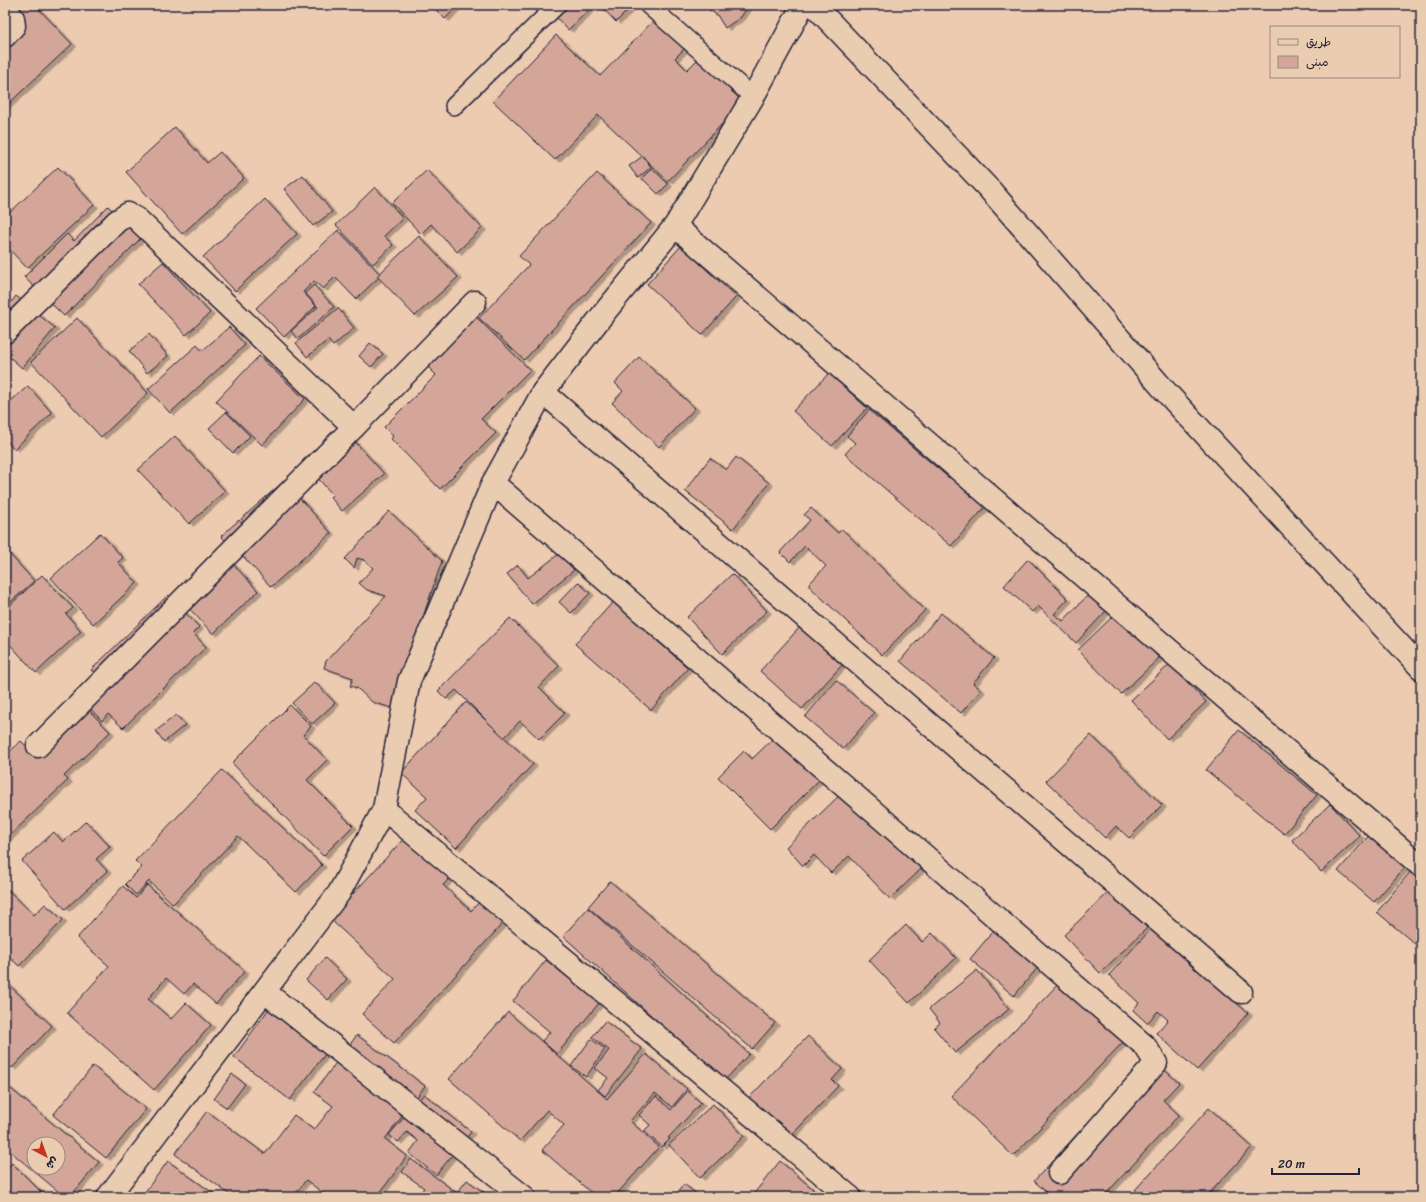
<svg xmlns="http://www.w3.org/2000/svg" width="1426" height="1202" font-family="Sriracha,'Playpen Sans Arabic',sans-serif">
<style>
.building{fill:#d3a699;stroke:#22223b;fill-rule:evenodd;filter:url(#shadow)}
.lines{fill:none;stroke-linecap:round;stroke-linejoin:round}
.lane-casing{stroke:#22223b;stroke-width:20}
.street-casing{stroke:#22223b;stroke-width:25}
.secondary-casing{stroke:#22223b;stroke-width:25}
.lane{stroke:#eacdb1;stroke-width:17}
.street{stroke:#eacdb1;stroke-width:22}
.secondary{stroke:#eacdb1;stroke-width:22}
</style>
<defs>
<filter id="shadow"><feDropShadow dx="4.5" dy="2.5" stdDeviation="0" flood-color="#0004"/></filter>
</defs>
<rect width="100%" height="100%" fill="#edcbb0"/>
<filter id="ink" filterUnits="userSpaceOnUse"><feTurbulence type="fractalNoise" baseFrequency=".025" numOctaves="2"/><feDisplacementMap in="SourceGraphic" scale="8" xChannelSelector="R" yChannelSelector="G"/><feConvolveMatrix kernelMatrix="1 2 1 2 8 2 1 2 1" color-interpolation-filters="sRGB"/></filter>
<g filter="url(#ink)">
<g class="building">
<path d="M 12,5 L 35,5 L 72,44 L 5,107 L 5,12 Z"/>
<path d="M 431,5 L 458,5 L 445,19 Z"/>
<path d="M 563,5 L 594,5 L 568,30 L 553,14 Z"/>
<path d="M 600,5 L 629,5 L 631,7 L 616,22 Z"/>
<path d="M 702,5 L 749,5 L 741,17 L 725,28 L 717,15 Z"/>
<path d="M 657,17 L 687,46 L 675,58 L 687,70 L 698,59 L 743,102 L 668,181 L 598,115 L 555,160 L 493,101 L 556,35 L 600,76 Z"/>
<path d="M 175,127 L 207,163 L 220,152 L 244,178 L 182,234 L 126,172 Z"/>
<path d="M 643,156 L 651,167 L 638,178 L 629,166 Z"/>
<path d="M 58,167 L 94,205 L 27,268 L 5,245 L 5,217 Z"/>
<path d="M 652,168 L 668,184 L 658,194 L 642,178 Z"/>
<path d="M 427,170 L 482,228 L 457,252 L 431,224 L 421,234 L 392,203 Z"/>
<path d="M 597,173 L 651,223 L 524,360 L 479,318 L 529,265 L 519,256 Z"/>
<path d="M 303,175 L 332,212 L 313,226 L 284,189 Z"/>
<path d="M 375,187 L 403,218 L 384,236 L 393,245 L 373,264 L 336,225 Z"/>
<path d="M 265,199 L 297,234 L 235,291 L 203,257 Z"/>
<path d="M 108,206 L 141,238 L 64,316 L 24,277 L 67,234 L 74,241 Z"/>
<path d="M 338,230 L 381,275 L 356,299 L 335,277 L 323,289 L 314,281 L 303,292 L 316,306 L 284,337 L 256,308 Z"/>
<path d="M 419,236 L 458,277 L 415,316 L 377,276 Z"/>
<path d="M 681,246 L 736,297 L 702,335 L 647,284 Z"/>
<path d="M 163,262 L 210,313 L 186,335 L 138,284 Z"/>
<path d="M 314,285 L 334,307 L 298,339 L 291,331 L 318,307 L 305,293 Z"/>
<path d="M 16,296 L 55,328 L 22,368 L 5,353 L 5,310 Z"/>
<path d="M 338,308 L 354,328 L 333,346 L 328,340 L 307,357 L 296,343 Z"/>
<path d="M 472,313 L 530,370 L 481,419 L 496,433 L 440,489 L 391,439 L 393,436 L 384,427 L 436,375 L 423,362 Z"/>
<path d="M 77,318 L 148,393 L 101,437 L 31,362 Z"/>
<path d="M 229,327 L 245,345 L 170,413 L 148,389 L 197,345 L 202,351 Z"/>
<path d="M 149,334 L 168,356 L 147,373 L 129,351 Z"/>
<path d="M 370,343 L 383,354 L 371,367 L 359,356 Z"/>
<path d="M 259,356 L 305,399 L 262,445 L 216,401 Z"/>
<path d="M 639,357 L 695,408 L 659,447 L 612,403 L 623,391 L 615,383 Z"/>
<path d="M 829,373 L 867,408 L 832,446 L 793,411 Z"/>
<path d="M 28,386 L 52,413 L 14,449 L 5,439 L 5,406 Z"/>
<path d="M 869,410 L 949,478 L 951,475 L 986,506 L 951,546 L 845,454 L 855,443 L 847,436 Z"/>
<path d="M 226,412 L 250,436 L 233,453 L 209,428 Z"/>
<path d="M 341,426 L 384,474 L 342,511 L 330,497 L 333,495 L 302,461 Z"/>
<path d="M 175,436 L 225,491 L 189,524 L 138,470 Z"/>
<path d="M 736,457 L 769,483 L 733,529 L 685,491 L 710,458 L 726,470 Z"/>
<path d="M 284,481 L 331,533 L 271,587 L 240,553 L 257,537 L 241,519 Z"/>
<path d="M 811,508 L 838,533 L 842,529 L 925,610 L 882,655 L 808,585 L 826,566 L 805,546 L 790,562 L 780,552 L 810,520 L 804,515 Z"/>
<path d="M 389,511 L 442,561 L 392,708 L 372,702 L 357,688 L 350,686 L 353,678 L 324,668 L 326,661 L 386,596 L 367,590 L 359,583 L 373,568 L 364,560 L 357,558 L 354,568 L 345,559 Z"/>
<path d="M 239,520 L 253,536 L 231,547 L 221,536 Z"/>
<path d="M 100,533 L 123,558 L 118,562 L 137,583 L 93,624 L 51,578 Z"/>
<path d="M 5,549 L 34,581 L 5,607 Z"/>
<path d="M 560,553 L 574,570 L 532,604 L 507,574 L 518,565 L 528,578 Z"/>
<path d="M 1028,559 L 1068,599 L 1054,614 L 1063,621 L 1088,595 L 1106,611 L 1076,643 L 1038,606 L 1032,612 L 1004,586 Z"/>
<path d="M 231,562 L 258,591 L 213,634 L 186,605 Z"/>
<path d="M 732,574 L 767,611 L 722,654 L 687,617 Z"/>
<path d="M 42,575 L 73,608 L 66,614 L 81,631 L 36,673 L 5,639 L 5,610 Z"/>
<path d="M 578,582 L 590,593 L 571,613 L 559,602 Z"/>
<path d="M 168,595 L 199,627 L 193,633 L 206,647 L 123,728 L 108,714 L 102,721 L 86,704 L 105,685 L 91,670 Z"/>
<path d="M 613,602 L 688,668 L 651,710 L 575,644 Z"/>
<path d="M 941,613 L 994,658 L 973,683 L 981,690 L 961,713 L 900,661 Z"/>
<path d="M 1116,613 L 1159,658 L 1121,694 L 1078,650 Z"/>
<path d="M 510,618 L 559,666 L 539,687 L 565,713 L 539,739 L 520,721 L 504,738 L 456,690 L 446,699 L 438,691 Z"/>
<path d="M 800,627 L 842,665 L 802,709 L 760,671 Z"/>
<path d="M 1170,664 L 1206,702 L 1167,739 L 1131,700 Z"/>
<path d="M 836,680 L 874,713 L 843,749 L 805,717 Z"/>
<path d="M 315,682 L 335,703 L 312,724 L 292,703 Z"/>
<path d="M 76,697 L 110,732 L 64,776 L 68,780 L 5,840 L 5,756 L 21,741 L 25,745 Z"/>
<path d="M 466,702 L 533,764 L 456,848 L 415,810 L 427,797 L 401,773 Z"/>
<path d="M 290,705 L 311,726 L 303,735 L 327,760 L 307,780 L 353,826 L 323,856 L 232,763 Z"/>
<path d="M 176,715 L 185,725 L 164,742 L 156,731 Z"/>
<path d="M 1239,730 L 1317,795 L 1284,834 L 1206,770 Z"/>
<path d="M 778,734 L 821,778 L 770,829 L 718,777 L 744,751 L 752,759 Z"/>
<path d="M 1091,735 L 1162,805 L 1129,838 L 1116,826 L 1105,838 L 1046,781 Z"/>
<path d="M 222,770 L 322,865 L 296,892 L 238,836 L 173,904 L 149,881 L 136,895 L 125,884 L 142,867 L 135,861 Z"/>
<path d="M 846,789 L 922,868 L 890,899 L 849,856 L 831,873 L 814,855 L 803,866 L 786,847 Z"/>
<path d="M 1330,804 L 1360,836 L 1321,872 L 1292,840 Z"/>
<path d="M 86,821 L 110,847 L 96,859 L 107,871 L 65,909 L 22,861 L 54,832 L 63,842 Z"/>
<path d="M 1372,832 L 1408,864 L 1374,902 L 1338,871 Z"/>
<path d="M 407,835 L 452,876 L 443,885 L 471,911 L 481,900 L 504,922 L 394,1043 L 362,1014 L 395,979 L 330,919 Z"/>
<path d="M 1415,866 L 1421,871 L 1421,949 L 1377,912 Z"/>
<path d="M 610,881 L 775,1023 L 752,1049 L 588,907 Z"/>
<path d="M 147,885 L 245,971 L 216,1004 L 193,984 L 184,994 L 166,978 L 148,999 L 171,1019 L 186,1003 L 211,1025 L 154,1090 L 67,1013 L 109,966 L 77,938 L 123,886 L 136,898 Z"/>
<path d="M 5,887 L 34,915 L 45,904 L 63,920 L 19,966 L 5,953 Z"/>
<path d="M 1111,890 L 1147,928 L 1100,973 L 1064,935 Z"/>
<path d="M 588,908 L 749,1054 L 724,1081 L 563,936 Z"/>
<path d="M 1000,923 L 1044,960 L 1014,996 L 970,959 Z"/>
<path d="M 906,925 L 922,942 L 932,933 L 956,958 L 909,1003 L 869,960 Z"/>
<path d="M 1151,929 L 1196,970 L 1197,969 L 1248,1013 L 1197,1070 L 1156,1033 L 1168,1020 L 1158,1011 L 1147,1023 L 1133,1010 L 1139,1003 L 1109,975 Z"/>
<path d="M 325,958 L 347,979 L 328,1000 L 306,980 Z"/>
<path d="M 546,960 L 599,1003 L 557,1054 L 542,1041 L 550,1032 L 513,1001 Z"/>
<path d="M 977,970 L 1009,1009 L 955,1053 L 934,1028 L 940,1023 L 929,1009 Z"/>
<path d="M 1064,978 L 1127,1038 L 1013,1156 L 951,1096 Z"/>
<path d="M 5,981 L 52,1026 L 12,1068 L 5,1061 Z"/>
<path d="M 281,992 L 339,1036 L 290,1100 L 234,1057 Z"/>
<path d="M 508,1012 L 607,1099 L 646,1054 L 687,1089 L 672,1107 L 655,1093 L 630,1121 L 659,1147 L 614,1197 L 596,1197 L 542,1150 L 564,1125 L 547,1110 L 520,1141 L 449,1079 Z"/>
<path d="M 605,1021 L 642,1049 L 605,1096 L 598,1090 L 608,1078 L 595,1068 L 609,1050 L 592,1037 Z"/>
<path d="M 357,1035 L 425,1086 L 385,1139 L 407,1156 L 377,1197 L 328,1197 L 306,1180 L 293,1197 L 233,1197 L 175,1154 L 207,1111 L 265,1154 L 294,1115 L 314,1130 L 333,1106 L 314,1092 Z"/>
<path d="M 808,1036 L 842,1069 L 832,1080 L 838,1086 L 788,1139 L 747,1100 Z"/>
<path d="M 591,1039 L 605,1049 L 586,1077 L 571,1066 Z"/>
<path d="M 1149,1056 L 1179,1083 L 1163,1100 L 1179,1115 L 1103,1197 L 1052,1197 L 1034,1181 Z"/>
<path d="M 93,1066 L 146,1109 L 106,1158 L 53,1115 Z"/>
<path d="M 232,1074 L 245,1084 L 227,1108 L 214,1099 Z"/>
<path d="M 5,1084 L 99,1162 L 70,1197 L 65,1197 L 5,1147 ZM 34,1144 L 58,1144 L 58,1168 L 34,1168 Z"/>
<path d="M 688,1091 L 701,1103 L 668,1138 L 670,1139 L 662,1147 L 644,1131 L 650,1125 L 639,1115 L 656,1096 L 671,1110 Z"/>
<path d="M 424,1094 L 471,1132 L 436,1175 L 409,1153 L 418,1141 L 407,1132 L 398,1142 L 389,1135 Z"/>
<path d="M 713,1104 L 744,1136 L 700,1178 L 669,1145 Z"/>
<path d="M 1209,1108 L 1252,1147 L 1206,1197 L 1143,1197 L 1135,1190 Z"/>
<path d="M 411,1159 L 457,1193 L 467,1180 L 490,1197 L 417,1197 L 424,1188 L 402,1172 Z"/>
<path d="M 168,1161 L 218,1197 L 141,1197 Z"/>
<path d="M 780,1161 L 813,1189 L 807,1197 L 753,1197 L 752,1196 Z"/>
<path d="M 12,1163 L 46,1197 L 5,1197 L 5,1170 Z"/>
<path d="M 684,1184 L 700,1197 L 674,1197 Z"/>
</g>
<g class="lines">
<defs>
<g id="lane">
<path d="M 648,5 L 753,97"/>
<path d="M 454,106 L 557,5"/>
</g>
<g id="street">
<path d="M 814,5 L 990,190 L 1166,392 L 1421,668"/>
<path d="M 5,8 L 13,18 L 14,26 L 5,36"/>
<path d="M 675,226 L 1421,866"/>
<path d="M 5,332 L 117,221 L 128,214 L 137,219 L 354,427"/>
<path d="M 543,392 L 1241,992"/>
<path d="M 493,483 L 1145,1046 L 1156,1063 L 1059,1173"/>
<path d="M 38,746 L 354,427 L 475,302"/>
<path d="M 384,809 L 850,1197"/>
<path d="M 265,992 L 524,1197"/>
</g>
<path id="secondary" d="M 108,1197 L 339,893 L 384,809 L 409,681 L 493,483 L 543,392 L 604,313 L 675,226 L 753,97 L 803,5"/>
</defs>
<use href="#lane" class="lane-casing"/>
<use href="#street" class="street-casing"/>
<use href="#secondary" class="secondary-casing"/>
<use href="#lane" class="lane"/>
<use href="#street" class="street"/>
<use href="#secondary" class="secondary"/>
</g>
</g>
<rect width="1426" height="1202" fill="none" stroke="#eacdb1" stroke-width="20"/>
<rect x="10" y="10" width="1406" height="1182" fill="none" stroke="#22223b" stroke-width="1.5" filter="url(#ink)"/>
<rect x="1270" y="26" width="130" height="52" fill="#eacdb1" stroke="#9a8982"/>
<rect x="1278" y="39" width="20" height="6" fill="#eacdb1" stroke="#9a8982"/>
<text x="1306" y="46" font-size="12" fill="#22223b">طريق</text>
<rect x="1278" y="56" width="20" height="12" fill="#d3a699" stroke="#9a8982"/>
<text x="1306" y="66" font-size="12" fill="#22223b">مبنى</text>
<g transform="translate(46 1156) rotate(139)"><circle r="19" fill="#eacdb1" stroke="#9a8982"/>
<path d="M0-3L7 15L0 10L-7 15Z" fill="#c8321e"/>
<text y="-6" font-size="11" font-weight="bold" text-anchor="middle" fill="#22223b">ش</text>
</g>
<path d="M1272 1168v6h87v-6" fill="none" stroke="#22223b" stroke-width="2"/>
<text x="1278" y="1168" font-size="12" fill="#22223b" stroke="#eacdb1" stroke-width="3" paint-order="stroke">20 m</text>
</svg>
